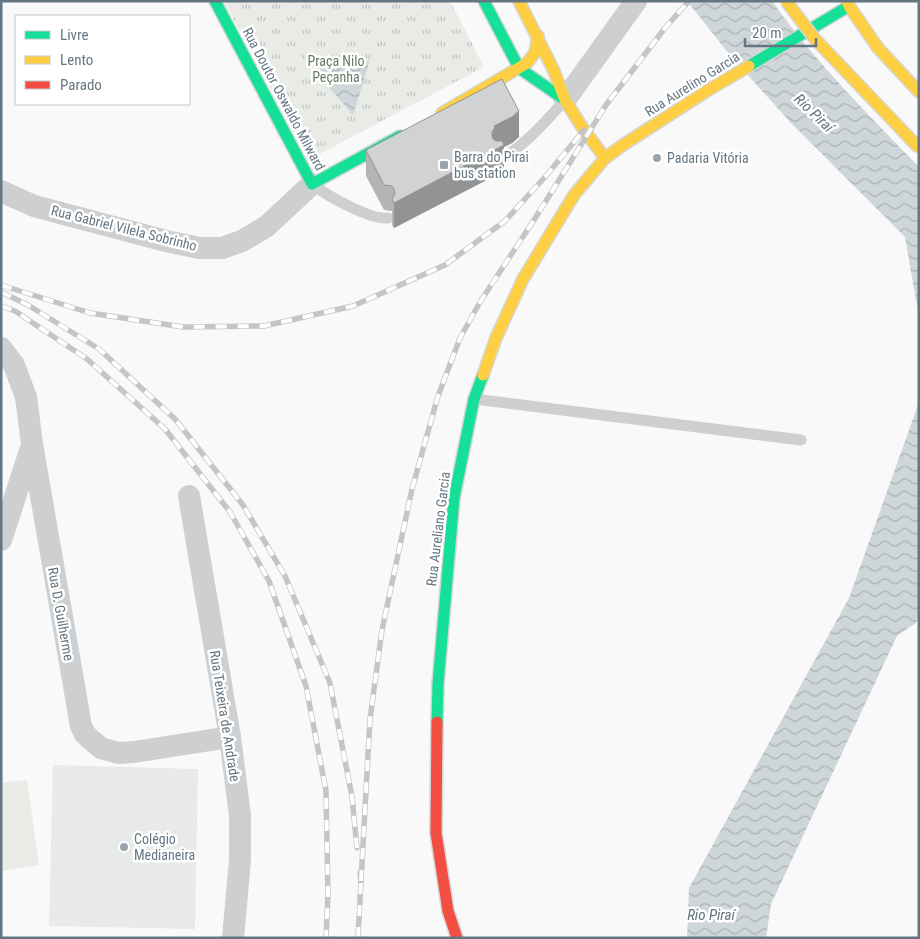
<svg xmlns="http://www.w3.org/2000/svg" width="920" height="939" font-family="'Roboto Condensed',sans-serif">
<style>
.built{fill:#e8e9e9}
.park{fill:url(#park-tufts)}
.garden{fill:#e8ebe6}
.water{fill:url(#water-waves)}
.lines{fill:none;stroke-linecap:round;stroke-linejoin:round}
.fast-casing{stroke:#d5d6d7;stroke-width:14}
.slow-casing{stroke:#d5d6d7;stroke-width:14}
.jam-casing{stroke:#d5d6d7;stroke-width:14}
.lane{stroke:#cecfd0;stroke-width:11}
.street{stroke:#cecfd0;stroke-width:22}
.fast{stroke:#16e098;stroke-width:11}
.slow{stroke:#ffcf43;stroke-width:11}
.jam{stroke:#f24e42;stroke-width:11}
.rail-casing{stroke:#c3c5c6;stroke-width:5.5}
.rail{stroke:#fff;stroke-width:4;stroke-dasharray:11;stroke-linecap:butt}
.slow-bridge-casing{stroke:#d5d6d7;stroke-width:14;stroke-linecap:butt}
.slow-bridge{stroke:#ffcf43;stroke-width:11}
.wall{fill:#b3b5b5}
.shaded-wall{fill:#929394}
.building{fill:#d0d2d3;stroke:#929394}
.poi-dot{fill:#99a4ac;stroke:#fff;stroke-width:2}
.labels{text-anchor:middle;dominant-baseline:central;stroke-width:5;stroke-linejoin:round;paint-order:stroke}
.park-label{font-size:14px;fill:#687a64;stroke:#fff}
.street-label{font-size:14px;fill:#657683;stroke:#fff}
.poi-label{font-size:14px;fill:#657683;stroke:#fff;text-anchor:start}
.water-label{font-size:15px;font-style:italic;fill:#60757c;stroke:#fff}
</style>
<defs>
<pattern id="park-tufts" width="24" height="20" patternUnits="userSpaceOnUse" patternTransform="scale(1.25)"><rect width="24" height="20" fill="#e8ebe6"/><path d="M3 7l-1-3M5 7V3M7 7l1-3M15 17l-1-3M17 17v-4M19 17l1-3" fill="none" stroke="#c0c3c0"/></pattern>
<pattern id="water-waves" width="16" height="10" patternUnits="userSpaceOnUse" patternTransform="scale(1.25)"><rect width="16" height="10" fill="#ced6d9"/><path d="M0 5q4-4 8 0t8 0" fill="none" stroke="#abb2b5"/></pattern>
</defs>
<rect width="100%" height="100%" fill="#f9f9f9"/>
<path class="built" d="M 53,765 L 198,769 L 195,929 L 49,926 Z"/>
<path class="park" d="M 224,1 L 450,1 L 484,67 L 308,160 Z"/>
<path class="garden" d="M 27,780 L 39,865 L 1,871 L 1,783 Z"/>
<g class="water">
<path d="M 687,1 L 772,1 C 815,62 868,114 919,167 L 919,317 L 905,237 L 790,122 L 729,54 Z"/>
<path d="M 370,60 L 353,115 L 315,71 Z"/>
<path d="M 919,402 L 919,614 L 916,623 L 897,636 L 771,904 L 766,938 L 687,938 L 689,888 L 849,598 Z"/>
</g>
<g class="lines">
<defs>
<g id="fast">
<path d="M 215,1 L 312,184 L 400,136"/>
<path d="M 484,1 L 519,68 L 565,100"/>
<path d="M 749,66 L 849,6"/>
<path d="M 437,722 L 438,684 L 454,498 L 474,399 L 483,375"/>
</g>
<g id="slow">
<path d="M 519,1 L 554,71 L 565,100 L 584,130 L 605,158"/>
<path d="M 847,1 L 849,6 L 878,48 L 919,92"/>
<path d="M 442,113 L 527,63 L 535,53 L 538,36"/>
<path d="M 483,375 L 496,338 L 523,279 L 574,195 L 605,158 L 623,145 L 705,92 L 749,66"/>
</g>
<path id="jam" d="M 437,722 L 436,833 L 448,911 L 457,938"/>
</defs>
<use href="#fast" class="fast-casing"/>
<use href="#slow" class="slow-casing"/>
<use href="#jam" class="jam-casing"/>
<g class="lane">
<path d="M 499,160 C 525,146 545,122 565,100"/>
<path d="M 313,185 C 328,196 370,220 388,218"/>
<path d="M 474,399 L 801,440"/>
</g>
<g class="street">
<path d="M 565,100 L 636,1"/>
<path d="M 1,191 L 34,206 L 166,241 L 199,248 L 222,248 L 242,241 L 267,226 L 312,184"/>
<path d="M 1,348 L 14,365 L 26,397 L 32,444 L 77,703 L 81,726 L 85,734 L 90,739 L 101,748 L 118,753 L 134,752 L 230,737"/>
<path d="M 189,496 L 230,737 L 240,816 L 240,860 L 233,938"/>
<path d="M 1,540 L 31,448"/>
</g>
<use href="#fast" class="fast"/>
<use href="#slow" class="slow"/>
<use href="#jam" class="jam"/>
<defs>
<g id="rail">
<path d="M 1,285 L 90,313 L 183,327 L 264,326 L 353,306 L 445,265 L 505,221 L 545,177 L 584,130"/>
<path d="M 1,292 L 28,305 L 99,349 L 175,419 L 243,505 L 285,576 L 330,683 L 352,797 L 357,848"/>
<path d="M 1,306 L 15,311 L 87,359 L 165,429 L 230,512 L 269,581 L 306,686 L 326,791 L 328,893 L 326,938"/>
<path d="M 361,881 L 370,719 L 382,630 L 412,489 L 438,396 L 460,338 L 480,302 L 534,220 L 606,105 L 665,28 L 689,1"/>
<path d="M 358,938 L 361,881 L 360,873"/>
</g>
</defs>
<use href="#rail" class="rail-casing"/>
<use href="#rail" class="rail"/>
<defs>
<path id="slow-bridge" d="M 786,1 L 815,39 L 919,148"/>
</defs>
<use href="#slow-bridge" class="slow-bridge-casing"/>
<use href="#slow-bridge" class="slow-bridge"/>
</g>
<path class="wall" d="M 519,137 L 512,143 L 504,147 L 504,171 L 394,228 L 392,225 L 392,211 L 384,210 L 366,176 L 366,150 Z"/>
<path class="shaded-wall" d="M 519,111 L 519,137 L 512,143 L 504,147 L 504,171 L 394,228 L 394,203 L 492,135 L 494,126 Z"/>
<path class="building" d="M 502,79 L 519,111 L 512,117 L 494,126 L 495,128 L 492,131 L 492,135 L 493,139 L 496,141 L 502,141 L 504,145 L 394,203 L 392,199 L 395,194 L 394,189 L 392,186 L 384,185 L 366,150 Z"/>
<g class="poi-dot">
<circle cx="657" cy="158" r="5"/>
<rect x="439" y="160" width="10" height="10" rx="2.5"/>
<circle cx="124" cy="847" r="5"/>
</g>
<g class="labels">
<g class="park-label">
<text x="336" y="61">Praça Nilo<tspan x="336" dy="16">Peçanha</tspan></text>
</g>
<g class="street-label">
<text transform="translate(692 84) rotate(-32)">Rua Aurelino Garcia</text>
<text transform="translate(284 99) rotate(62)">Rua Doutor Oswaldo Milward</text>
<text transform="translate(124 228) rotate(14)">Rua Gabriel Vilela Sobrinho</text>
<text transform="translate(438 529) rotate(-83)">Rua Aureliano Garcia</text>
<text transform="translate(61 614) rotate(80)">Rua D. Guilherme</text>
<text transform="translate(225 716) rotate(81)">Rua Teixeira de Andrade</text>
</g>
<g class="poi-label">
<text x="454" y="157">Barra do Pirai<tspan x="454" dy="16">bus station</tspan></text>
<text x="667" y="158">Padaria Vitória</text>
<text x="134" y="839">Colégio<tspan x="134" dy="16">Medianeira</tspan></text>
</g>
<g class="water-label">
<text transform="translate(814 113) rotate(44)">Rio Piraí</text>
<text x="711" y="915">Rio Piraí</text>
</g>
</g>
<rect width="920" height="939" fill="none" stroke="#657683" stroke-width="5"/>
<rect x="15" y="15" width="175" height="90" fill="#ffffff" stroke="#c1c8cd"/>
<rect x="25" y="31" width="25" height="8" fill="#16e098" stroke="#c1c8cd"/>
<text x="60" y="40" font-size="15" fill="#657683">Livre</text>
<rect x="25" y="56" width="25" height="8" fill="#ffcf43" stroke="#c1c8cd"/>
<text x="60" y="65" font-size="15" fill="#657683">Lento</text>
<rect x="25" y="81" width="25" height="8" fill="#f24e42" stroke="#c1c8cd"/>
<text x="60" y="90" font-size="15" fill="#657683">Parado</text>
<path d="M745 38v8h71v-8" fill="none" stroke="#657683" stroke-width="2.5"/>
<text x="752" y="38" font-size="15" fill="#657683" stroke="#ffffff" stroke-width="4" paint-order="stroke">20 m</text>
</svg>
